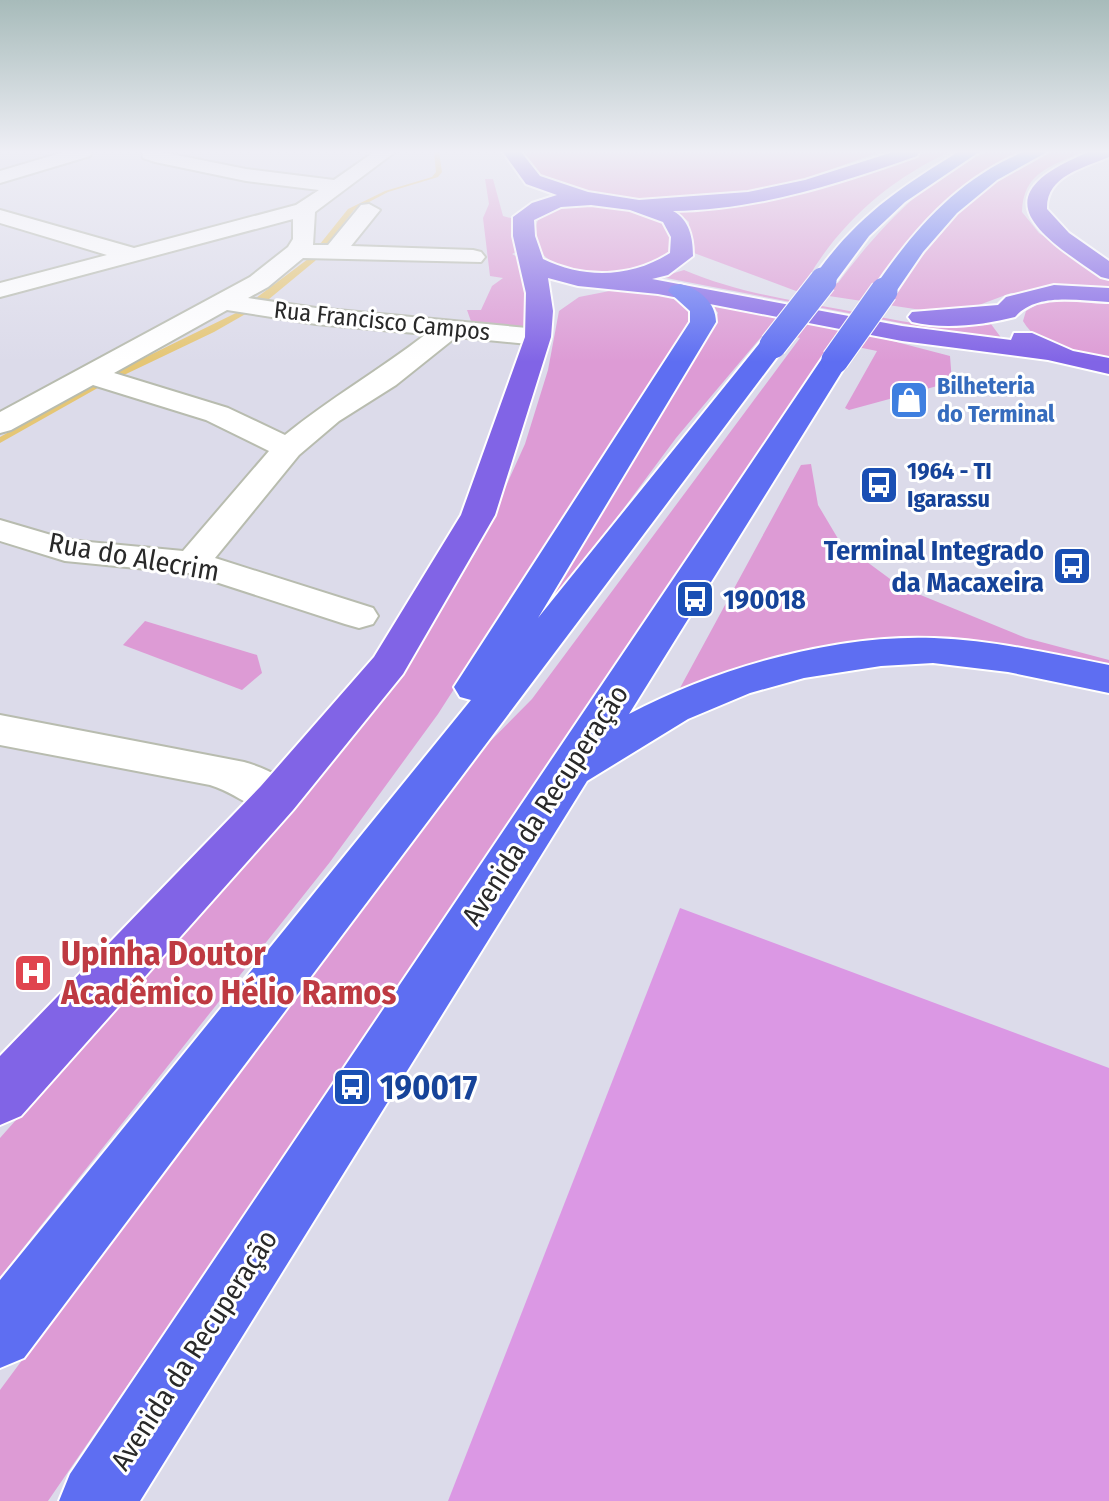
<svg xmlns="http://www.w3.org/2000/svg" width="1109" height="1501" font-family="'Fira Sans Condensed',sans-serif">
<style>
.green{fill:#dd9bd5}
.pitch{fill:#db98e4}
.water{fill:#e5c675}
.lines{fill:none;stroke-linecap:round;stroke-linejoin:round}
.minor-casing{stroke:#b8bcaf;stroke-width:4}
.major-casing{stroke:#fff;stroke-width:4}
.highway-casing{stroke:#fff;stroke-width:4}
.minor{fill:#fff;fill-rule:evenodd}
.major{fill:#8164e6;fill-rule:evenodd}
.highway{fill:#5e6ef2;fill-rule:evenodd}
.highway-bridge-casing{stroke:#fff;stroke-width:29;stroke-linecap:butt}
.highway-bridge{stroke:#5e6ef2;stroke-width:27}
.labels{text-anchor:middle;dominant-baseline:central;stroke-width:6;stroke-linejoin:round;paint-order:stroke}
.far-street-label{font-size:24px;fill:#292929;stroke:#fff}
.far-shop-label{font-size:24px;font-weight:bold;fill:#366cbe;stroke:#fff;text-anchor:start}
.far-transit-label{font-size:24px;font-weight:bold;fill:#164399;stroke:#fff;text-anchor:start}
.transit-label{font-size:28px;font-weight:bold;fill:#164399;stroke:#fff;text-anchor:end}
.street-label{font-size:28px;fill:#292929;stroke:#fff}
.near-health-label{font-size:34px;font-weight:bold;fill:#be3a42;stroke:#fff;text-anchor:start}
.near-transit-label{font-size:34px;font-weight:bold;fill:#164399;stroke:#fff;text-anchor:start}
</style>
<rect width="100%" height="100%" fill="#dcdbea"/>
<g class="green">
<path d="M 517,152 L 880,152 L 784,186 L 745,195 L 626,201 L 594,198 L 535,176 Z"/>
<path d="M 926,152 L 950,152 C 891,178 840,223 808,278 L 838,283 C 873,236 929,172 986,153 C 996,149 1012,152 1023,152 C 957,178 914,234 871,288 L 908,273 L 976,193 L 996,177 L 1052,152 L 1081,152 C 1050,167 1023,173 1022,212 L 1039,233 L 1109,278 L 1109,293 L 1011,293 L 963,311 L 941,313 L 796,291 L 694,253 L 689,243 L 689,222 L 676,211 C 765,209 843,180 926,152 Z"/>
<path d="M 485,179 L 493,179 L 503,216 L 514,219 L 522,249 L 512,254 L 525,261 L 525,331 L 473,327 L 467,310 L 481,310 L 492,286 L 503,278 L 490,276 L 483,218 L 489,204 Z"/>
<path d="M 612,204 L 656,215 L 673,230 L 674,256 C 661,261 647,270 633,272 C 594,280 508,268 543,210 L 556,205 Z"/>
<path d="M 684,270 C 736,292 789,300 844,310 C 891,319 943,332 991,324 L 1005,343 L 661,277 Z"/>
<path d="M 625,288 L 672,295 L 690,312 L 688,323 L 680,337 L 438,714 L 330,862 L 0,1277 L 0,1138 L 327,769 L 410,663 L 477,550 L 525,444 L 548,370 L 559,311 L 579,297 Z"/>
<path d="M 1057,299 L 1109,300 L 1109,362 C 1079,353 1040,350 1023,321 L 1026,311 L 1038,304 Z"/>
<path d="M 711,303 L 885,339 L 950,356 L 952,382 L 849,410 L 845,408 L 877,351 L 838,343 L 665,590 L 518,817 L 48,1501 L 0,1501 L 0,1390 L 447,785 L 532,699 L 800,338 L 767,330 L 676,438 L 514,656 L 498,663 L 704,342 L 718,313 Z"/>
<path d="M 811,464 L 818,505 L 840,542 L 901,587 L 1026,638 L 1109,660 L 1109,673 L 948,643 L 833,645 L 768,659 L 710,678 L 674,699 L 801,465 Z"/>
<path d="M 145,621 L 257,655 L 262,673 L 242,690 L 123,645 Z"/>
</g>
<path class="pitch" d="M 680,908 L 1109,1068 L 1109,1501 L 448,1501 Z"/>
<path class="water" d="M 434,152 L 439,152 L 442,172 L 438,177 L 388,192 L 354,210 L 315,261 L 263,304 L 214,332 L 103,385 L 0,443 L 0,437 L 113,373 L 236,313 L 308,259 L 348,209 L 385,191 L 432,177 L 436,172 Z"/>
<g class="lines">
<defs>
<g id="minor">
<path d="M 64,152 L 92,152 L 90,156 L 0,183 L 0,171 Z"/>
<path d="M 142,152 L 161,152 L 246,169 L 334,180 L 374,152 L 395,152 L 315,212 L 313,245 L 328,245 L 361,205 L 369,204 L 380,210 L 351,246 L 473,250 L 481,252 L 485,257 L 481,262 L 303,258 L 268,287 L 248,298 L 316,308 L 538,329 L 547,331 L 551,337 L 547,343 L 538,345 L 456,337 L 396,385 L 339,421 L 299,455 L 215,558 L 373,608 L 378,616 L 373,624 L 359,628 L 345,624 L 188,573 L 65,561 L 0,541 L 0,520 L 68,540 L 183,551 L 269,451 L 206,420 L 93,385 L 11,430 L 0,433 L 0,412 L 250,277 L 288,247 L 293,239 L 293,219 L 0,297 L 0,283 L 107,255 L 0,223 L 0,210 L 134,248 L 296,205 L 319,190 L 246,181 L 155,162 L 143,158 ZM 227,310 L 316,324 L 426,334 C 380,370 330,398 285,435 L 228,408 L 114,373 Z"/>
<path d="M 0,715 L 244,762 C 265,768 289,778 300,798 L 293,810 C 260,820 241,794 210,785 L 0,745 Z"/>
</g>
<g id="major">
<path d="M 503,152 L 521,152 L 540,176 L 588,192 L 639,200 L 748,192 L 805,180 L 893,152 L 919,152 L 917,156 C 838,184 757,210 673,211 C 690,220 693,239 693,256 L 668,275 L 652,279 L 902,326 L 1011,340 L 1014,333 L 1032,333 L 1073,351 L 1109,358 L 1109,374 L 1048,360 L 902,341 L 658,294 L 578,286 L 548,278 L 553,311 L 551,337 L 495,515 L 403,674 L 293,810 L 21,1116 L 0,1125 L 0,1056 L 261,786 L 374,657 L 461,515 L 525,337 L 526,293 L 513,236 L 513,217 L 532,203 L 557,195 L 526,184 ZM 591,205 L 630,210 L 663,222 L 671,237 L 670,253 C 631,278 584,279 543,259 L 535,236 L 534,220 L 561,207 Z"/>
<path d="M 1089,152 L 1109,152 L 1109,157 C 1083,168 1046,176 1047,209 L 1069,233 L 1109,261 L 1109,279 L 1101,277 C 1033,231 982,195 1089,152 Z"/>
<path d="M 1054,285 L 1109,288 L 1109,302 C 1078,301 1037,292 1015,317 C 984,325 944,330 912,322 L 908,317 L 912,312 L 998,305 L 1006,297 Z"/>
</g>
<g id="highway">
<path d="M 958,152 L 979,152 L 905,202 L 869,236 L 832,286 L 814,286 L 811,281 C 854,219 895,191 958,152 Z"/>
<path d="M 1023,152 L 1047,152 L 997,180 L 957,213 L 923,252 L 893,296 L 875,296 L 872,291 C 912,232 956,180 1023,152 Z"/>
<path d="M 680,284 C 699,288 716,303 716,322 L 538,618 L 763,339 L 783,339 L 786,345 L 24,1358 L 0,1368 L 0,1280 L 471,700 L 460,697 L 454,687 L 690,322 L 690,311 L 668,291 L 671,286 Z"/>
<path d="M 835,352 L 845,354 L 849,360 L 629,714 C 716,668 835,634 934,638 C 993,640 1051,654 1109,665 L 1109,693 L 1008,672 L 933,663 L 881,666 L 804,678 L 750,693 L 688,719 L 587,781 L 140,1501 L 59,1501 L 70,1474 L 821,360 L 825,354 Z"/>
</g>
</defs>
<use href="#minor" class="minor-casing"/>
<use href="#major" class="major-casing"/>
<use href="#highway" class="highway-casing"/>
<use href="#minor" class="minor"/>
<use href="#major" class="major"/>
<use href="#highway" class="highway"/>
<defs>
<g id="highway-bridge">
<path d="M 773,345 L 823,281"/>
<path d="M 835,360 L 884,291"/>
</g>
</defs>
<use href="#highway-bridge" class="highway-bridge-casing"/>
<use href="#highway-bridge" class="highway-bridge"/>
</g>
<linearGradient id="sky" x2="0" y2="1"><stop stop-color="#a7bbba"/><stop offset="0.42" stop-color="#efeff6"/><stop offset="1" stop-color="#efeff6" stop-opacity="0"/></linearGradient>
<rect width="1109" height="362" fill="url(#sky)"/>
<defs>
<symbol id="shop-square" viewBox="-11 -11 22 22"><rect x="-9" y="-9" width="18" height="18" rx="4" fill="#3f7fe0" stroke="#fff"/><path d="M-5-2.5h2.3a2.7 3.5 0 0 1 5.4 0H5L5.5 6h-11ZM-1.5-2.5h3a1.5 2.3 0 0 0-3 0Z" fill="#fff"/></symbol>
<symbol id="bus-square" viewBox="-11 -11 22 22"><rect x="-9" y="-9" width="18" height="18" rx="4" fill="#1a4fb4" stroke="#fff"/><path d="M-5-6H5V4H4V6H2V4H-2V6H-4V4H-5ZM-3.5-4V0h7V-4ZM-3.5 1.2v1.5H-2V1.2ZM2 1.2v1.5H3.5V1.2Z" fill="#fff"/></symbol>
<symbol id="hospital-square" viewBox="-11 -11 22 22"><rect x="-9" y="-9" width="18" height="18" rx="4" fill="#e0444e" stroke="#fff"/><path d="M-5-5h3v3.5h4V-5h3V5h-3V1.5h-4V5h-3Z" fill="#fff"/></symbol>
</defs>
<g fill-rule="evenodd">
<use href="#shop-square" x="887" y="378" width="44" height="44"/>
<use href="#bus-square" x="857" y="463" width="44" height="44"/>
<use href="#bus-square" x="1050" y="544" width="44" height="44"/>
<use href="#bus-square" x="673" y="577" width="44" height="44"/>
<use href="#hospital-square" x="11" y="951" width="44" height="44"/>
<use href="#bus-square" x="330" y="1065" width="44" height="44"/>
</g>
<g class="labels">
<g class="far-street-label">
<text transform="translate(382 321) rotate(6)">Rua Francisco Campos</text>
</g>
<g class="far-shop-label">
<text x="937" y="386">Bilheteria<tspan x="937" dy="28">do Terminal</tspan></text>
</g>
<g class="far-transit-label">
<text x="907" y="471">1964 - TI<tspan x="907" dy="28">Igarassu</tspan></text>
</g>
<g class="transit-label">
<text x="1044" y="550">Terminal Integrado<tspan x="1044" dy="32">da Macaxeira</tspan></text>
<text x="723" y="599" text-anchor="start">190018</text>
</g>
<g class="street-label">
<text transform="translate(134 557) rotate(10)">Rua do Alecrim</text>
<text transform="translate(545 805) rotate(-57)">Avenida da Recuperação</text>
<text transform="translate(194 1350) rotate(-57)">Avenida da Recuperação</text>
</g>
<g class="near-health-label">
<text x="61" y="953">Upinha Doutor<tspan x="61" dy="39">Acadêmico Hélio Ramos</tspan></text>
</g>
<g class="near-transit-label">
<text x="380" y="1087">190017</text>
</g>
</g>
</svg>
